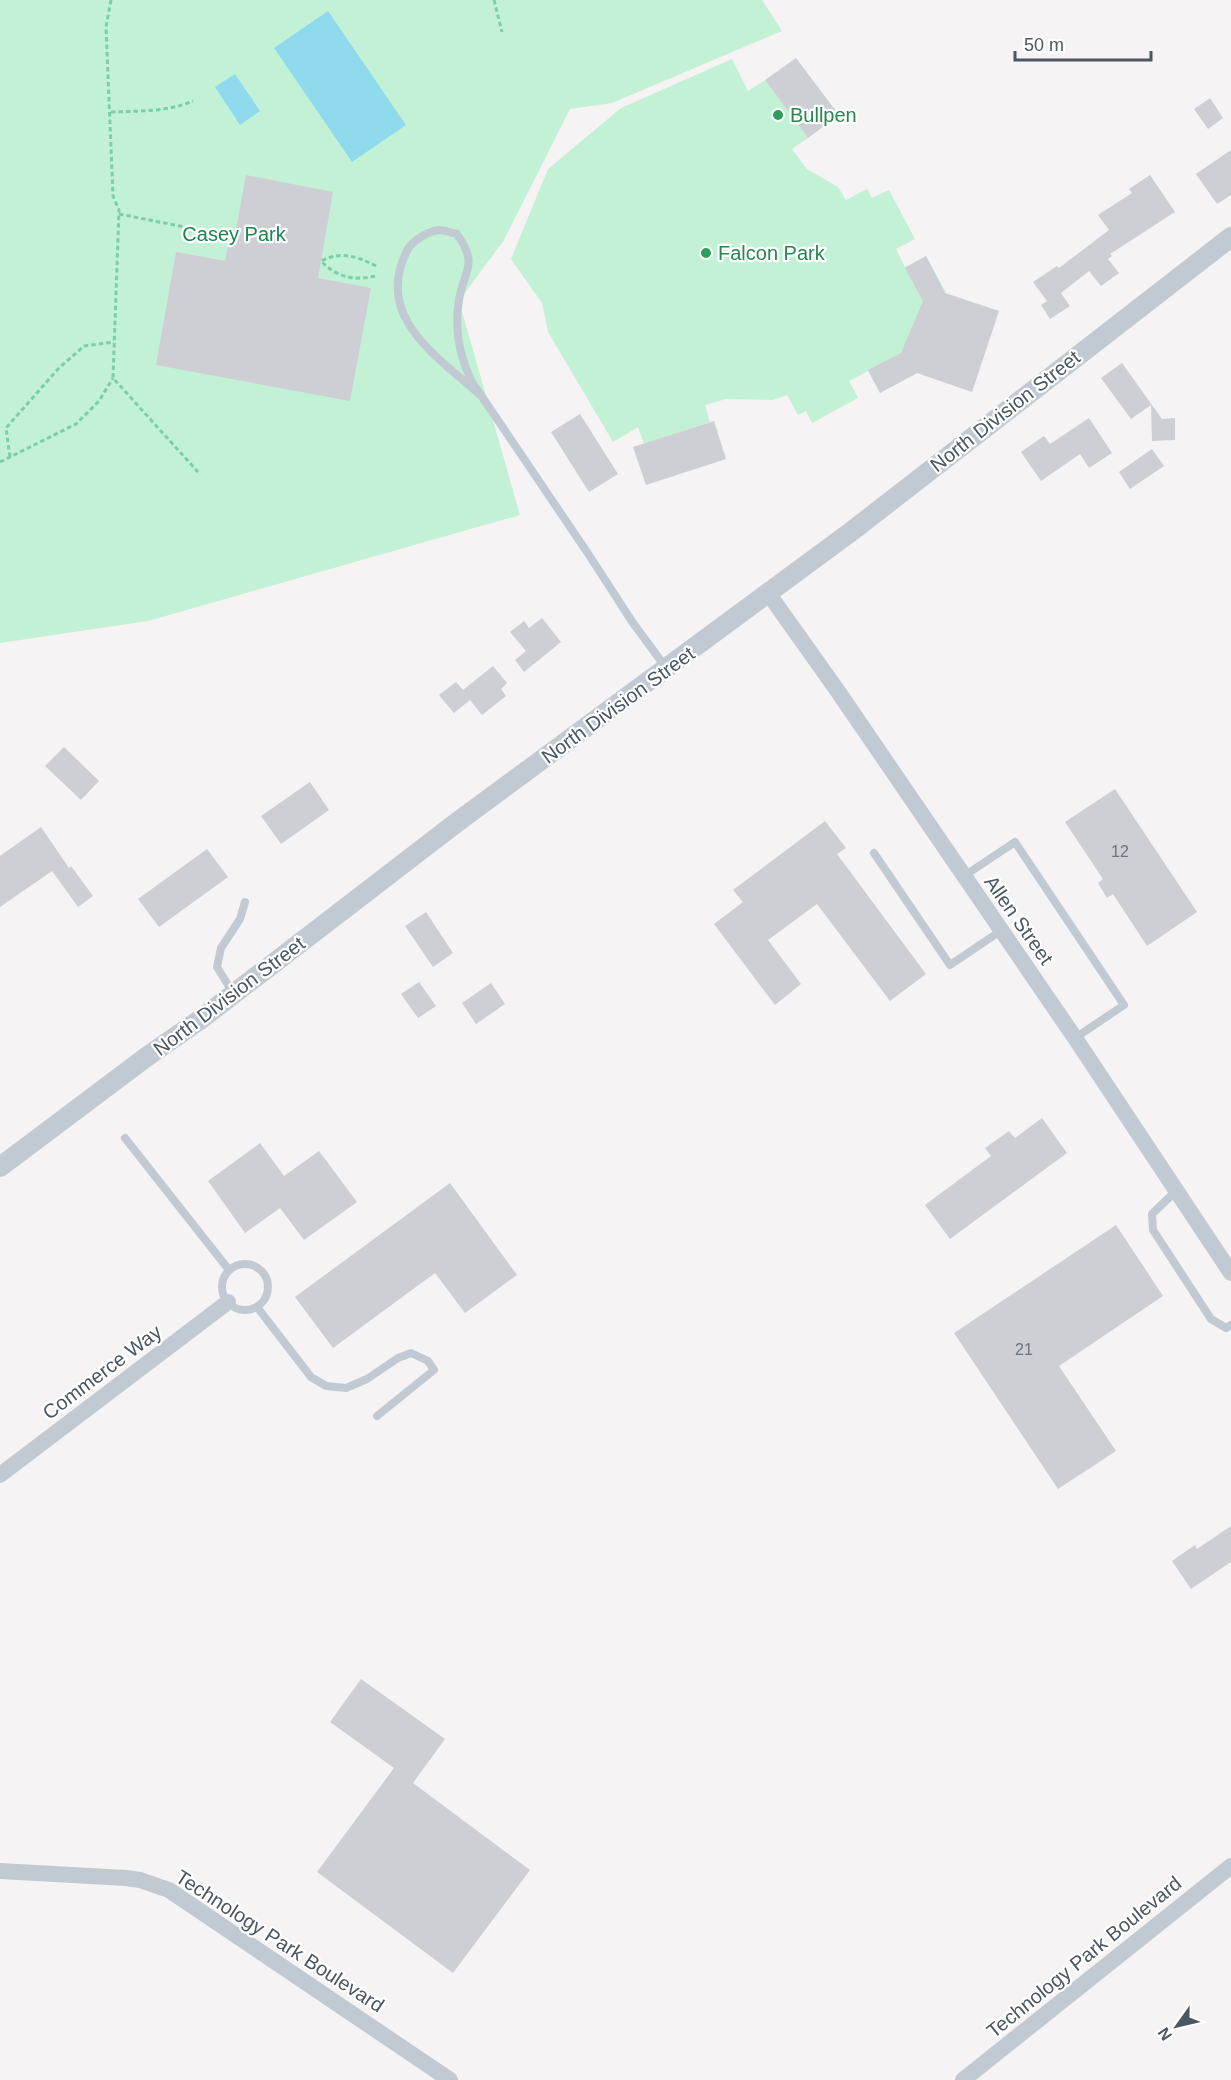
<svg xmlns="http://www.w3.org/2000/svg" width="1231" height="2080" font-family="Arial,sans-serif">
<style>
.green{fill:#c3f1d5}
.water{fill:#90daee}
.building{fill:#cdcfd5}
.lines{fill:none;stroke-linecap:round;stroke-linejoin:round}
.path{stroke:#7ad0a6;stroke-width:3;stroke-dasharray:4.5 3;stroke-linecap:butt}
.service{stroke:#c1cad2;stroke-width:8}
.minor{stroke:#c1cad2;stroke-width:16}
.tertiary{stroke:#c1cad2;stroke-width:20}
.leisure-dot{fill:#2e9e5b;stroke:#fff;stroke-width:2}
.labels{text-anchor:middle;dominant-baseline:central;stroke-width:4.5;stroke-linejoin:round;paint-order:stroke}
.number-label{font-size:16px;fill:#6b747e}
.leisure-label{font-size:20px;fill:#27864d;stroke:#fff;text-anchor:start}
.park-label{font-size:20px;fill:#17864f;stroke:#fff}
.street-label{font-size:20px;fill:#4a5661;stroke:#fff}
</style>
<rect width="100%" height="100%" fill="#f5f3f3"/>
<g class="green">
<path d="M 0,0 L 762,0 L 782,31 L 612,103 L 570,109 L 504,240 L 459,301 L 520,515 L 148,621 L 0,643 Z"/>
<path d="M 732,59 L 748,91 L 765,80 L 808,138 L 792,149 L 807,169 L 838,187 L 846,200 L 867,189 L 872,198 L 889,190 L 915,239 L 896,249 L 905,267 L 926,256 L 949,298 L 921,371 L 880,393 L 868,371 L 849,381 L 858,398 L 812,423 L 806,411 L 798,415 L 787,395 L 773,400 L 726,399 L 705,405 L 710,422 L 644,444 L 638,427 L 613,442 L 548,332 L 542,303 L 511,259 L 548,169 L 621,108 Z"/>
</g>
<g class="water">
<path d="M 328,11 L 406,125 L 352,162 L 274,48 Z"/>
<path d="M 235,74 L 260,111 L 240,125 L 215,87 Z"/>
</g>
<g class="building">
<path d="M 796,58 L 839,115 L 808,138 L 765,80 Z"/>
<path d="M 1210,98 L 1223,118 L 1208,129 L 1194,109 Z"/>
<path d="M 1231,150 L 1231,195 L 1217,204 L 1196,174 Z"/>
<path d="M 246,175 L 333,192 L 318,278 L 371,288 L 350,401 L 156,365 L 176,252 L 225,261 L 228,245 L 233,246 Z"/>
<path d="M 1150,175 L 1175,212 L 1110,254 L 1112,256 L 1108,259 L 1119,273 L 1101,286 L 1089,271 L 1061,293 L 1070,306 L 1050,319 L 1041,305 L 1047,301 L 1033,282 L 1057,266 L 1059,268 L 1109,230 L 1098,215 L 1132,193 L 1129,189 Z"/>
<path d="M 926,256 L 945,293 L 999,311 L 972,392 L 917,373 L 880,393 L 868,370 L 901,353 L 923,301 L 905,268 Z"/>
<path d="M 1122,363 L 1162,419 L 1175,418 L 1175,440 L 1152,441 L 1151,405 L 1131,419 L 1101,378 Z"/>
<path d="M 580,414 L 618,474 L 589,492 L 551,432 Z"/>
<path d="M 1089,418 L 1112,453 L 1089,468 L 1080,454 L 1041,481 L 1021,452 L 1044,436 L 1050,444 Z"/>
<path d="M 714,421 L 726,459 L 646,485 L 633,447 Z"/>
<path d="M 1152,449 L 1164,466 L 1130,489 L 1119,472 Z"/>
<path d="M 542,618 L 561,642 L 524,672 L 515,660 L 526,651 L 510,632 L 524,621 L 529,628 Z"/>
<path d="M 493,666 L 507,683 L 501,689 L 506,696 L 482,715 L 470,700 L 454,713 L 439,695 L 456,682 L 463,690 Z"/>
<path d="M 64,747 L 99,781 L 81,800 L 45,766 Z"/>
<path d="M 310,782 L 329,810 L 281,844 L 261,816 Z"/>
<path d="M 1115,789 L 1197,912 L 1147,946 L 1113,894 L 1107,898 L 1098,883 L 1103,879 L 1065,822 Z"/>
<path d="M 825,821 L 846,848 L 837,854 L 926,974 L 890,1001 L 817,904 L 768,940 L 801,984 L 775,1005 L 714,924 L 743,902 L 733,890 Z"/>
<path d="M 41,827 L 69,868 L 71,866 L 93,896 L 78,907 L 52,871 L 0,907 L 0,856 Z"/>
<path d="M 207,849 L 228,877 L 159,927 L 138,899 Z"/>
<path d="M 426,912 L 453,953 L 433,967 L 405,926 Z"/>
<path d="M 419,982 L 436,1006 L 418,1018 L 401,994 Z"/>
<path d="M 491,983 L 505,1004 L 476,1024 L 462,1003 Z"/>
<path d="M 1042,1118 L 1067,1153 L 950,1239 L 925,1205 L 991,1156 L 985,1148 L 1009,1131 L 1015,1138 Z"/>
<path d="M 260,1143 L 284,1176 L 319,1151 L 357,1202 L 304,1240 L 280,1208 L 245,1233 L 208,1181 Z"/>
<path d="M 450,1183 L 517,1275 L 465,1313 L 435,1273 L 333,1348 L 295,1297 Z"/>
<path d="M 1116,1225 L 1163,1296 L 1059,1366 L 1116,1451 L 1058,1489 L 954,1333 Z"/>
<path d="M 1231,1526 L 1231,1562 L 1191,1589 L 1172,1561 L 1195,1545 L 1197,1549 Z"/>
<path d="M 361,1679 L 445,1739 L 413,1783 L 530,1870 L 453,1973 L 317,1872 L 394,1768 L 330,1722 Z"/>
</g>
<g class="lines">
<g class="path">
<path d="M 111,0 L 106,27 L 113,196 L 119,210 L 113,378 L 198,472"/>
<path d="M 494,0 L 502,32"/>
<path d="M 111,112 C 138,111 168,112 193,101"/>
<path d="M 119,214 L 235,237"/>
<path d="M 375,276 C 354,281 336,277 321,261 C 341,251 357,256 376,266"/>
<path d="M 10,457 L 6,428 L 58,369 L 84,346 L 114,342"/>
<path d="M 0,462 L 76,424 L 99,401 L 113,378"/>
</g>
<g class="service">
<path d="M 480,395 C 437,356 372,316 408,249 C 413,240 429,231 439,230 C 444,230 452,233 457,234 C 479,266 464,269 459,300 C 454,329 459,356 472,382 L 589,555 L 633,623 L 667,669"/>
<path d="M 874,853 L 950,965 L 1002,930"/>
<path d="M 964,876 L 1015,842 L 1124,1005 L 1075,1038"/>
<path d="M 233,993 L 217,967 L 221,948 L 240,919 L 245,902"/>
<path d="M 125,1138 L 229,1270"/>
<path d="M 1177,1190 L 1152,1214 L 1153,1230 L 1211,1319 L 1226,1328 L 1231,1325"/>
<circle cx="245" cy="1287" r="23"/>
<path d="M 257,1307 L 311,1377 L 326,1386 L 346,1388 L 367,1379 L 398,1358 L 411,1353 L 428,1361 L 434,1370 L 377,1416"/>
</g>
<g class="minor">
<path d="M 768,593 L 837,690 L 1075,1038 L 1231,1273"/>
<path d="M 0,1475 L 228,1302"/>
<path d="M 0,1871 L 126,1878 L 140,1880 L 169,1890 L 450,2080"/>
<path d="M 963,2080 L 1231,1866"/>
</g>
<path class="tertiary" d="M 0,1167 L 145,1058 L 201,1019 L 456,823 L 852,531 L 1231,237"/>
</g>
<g class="leisure-dot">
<circle cx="778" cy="115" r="6"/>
<circle cx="706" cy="253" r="6"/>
</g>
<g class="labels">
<g class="number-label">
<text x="1120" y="851">12</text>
<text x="1024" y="1349">21</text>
</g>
<g class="leisure-label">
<text x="790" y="115">Bullpen</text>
<text x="718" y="253">Falcon Park</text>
</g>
<g class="park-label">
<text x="234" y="234">Casey Park</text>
</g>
<g class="street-label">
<text transform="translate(1005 411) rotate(-38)">North Division Street</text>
<text transform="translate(618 705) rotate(-36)">North Division Street</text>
<text transform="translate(1019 920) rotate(55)">Allen Street</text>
<text transform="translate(229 996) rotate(-37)">North Division Street</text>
<text transform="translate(102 1372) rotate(-37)">Commerce Way</text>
<text transform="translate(280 1941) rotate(33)">Technology Park Boulevard</text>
<text transform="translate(1084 1957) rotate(-39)">Technology Park Boulevard</text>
</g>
</g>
<g transform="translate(1177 2026) rotate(236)" stroke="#ffffff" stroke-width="4.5" paint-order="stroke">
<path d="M0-4.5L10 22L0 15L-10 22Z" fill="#4a5661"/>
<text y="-9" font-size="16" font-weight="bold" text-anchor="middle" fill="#4a5661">N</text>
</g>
<path d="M1015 51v9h136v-9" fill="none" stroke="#4a5661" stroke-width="3"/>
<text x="1024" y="51" font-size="18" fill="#4a5661" stroke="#ffffff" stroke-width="4.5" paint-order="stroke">50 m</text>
</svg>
